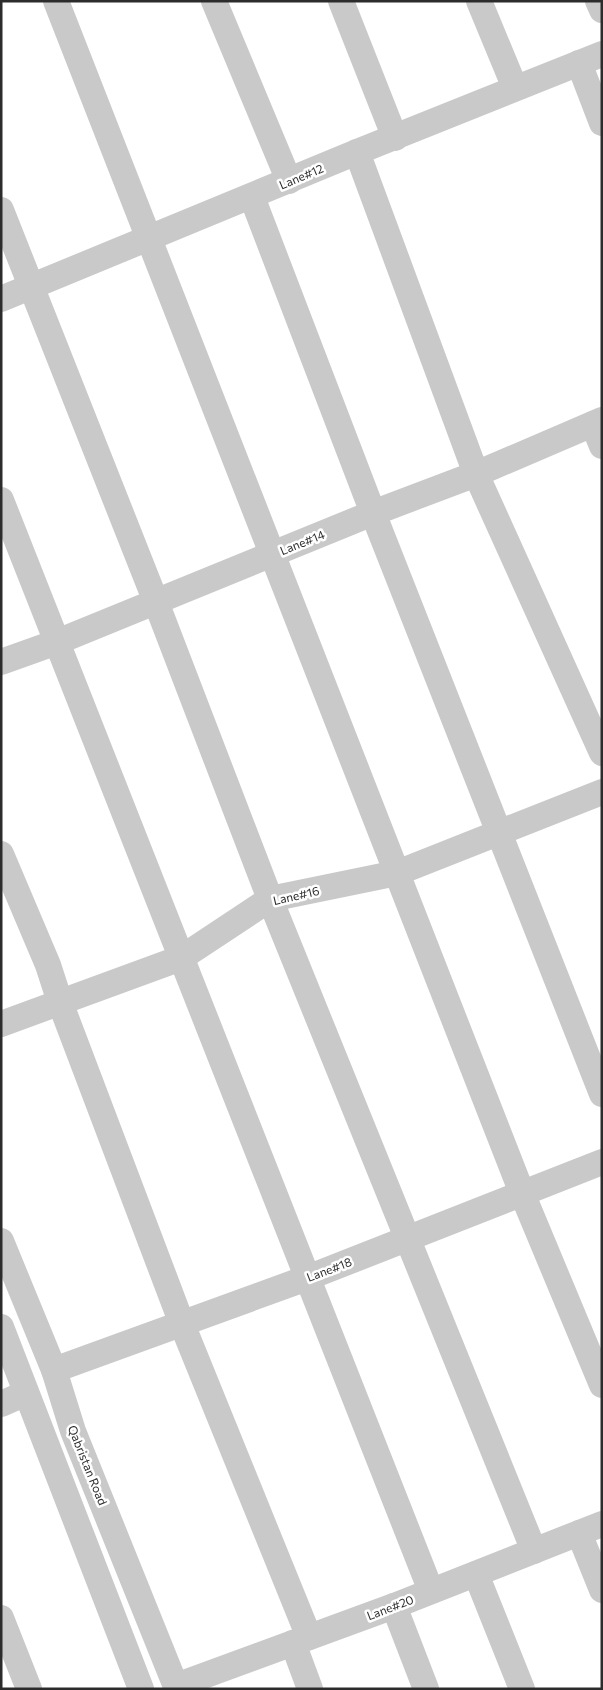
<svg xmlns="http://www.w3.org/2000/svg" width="603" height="1690" font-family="Commissioner,sans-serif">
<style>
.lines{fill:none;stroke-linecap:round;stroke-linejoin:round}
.minor{stroke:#c9c9c9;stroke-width:26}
.labels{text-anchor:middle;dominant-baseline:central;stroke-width:5;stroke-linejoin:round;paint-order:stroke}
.street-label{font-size:12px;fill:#2c2c2c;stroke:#fff}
</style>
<rect width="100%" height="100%" fill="#fff"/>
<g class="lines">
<g class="minor">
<path d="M 56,1 L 522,1193 L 602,1385"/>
<path d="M 214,1 L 289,181"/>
<path d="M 341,1 L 395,138"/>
<path d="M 479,1 L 515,88"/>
<path d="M 598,1 L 602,10"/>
<path d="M 579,63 L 602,123"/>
<path d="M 357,152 L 476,474 L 602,753"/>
<path d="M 252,197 L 373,513 L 602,1094"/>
<path d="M 1,210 L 156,602 L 270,899 L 534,1551"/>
<path d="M 1,299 L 357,152 L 602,54"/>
<path d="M 593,424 L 602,446"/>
<path d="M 1,500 L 431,1591"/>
<path d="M 1,662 L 57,642 L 373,513 L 476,474 L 602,420"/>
<path d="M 1,854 L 48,965 L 60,1002 L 182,1324 L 309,1637"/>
<path d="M 1,1024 L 181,958 L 270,899 L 397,873 L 602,792"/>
<path d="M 1,1241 L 54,1370 L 73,1431 L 177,1689"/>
<path d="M 1,1327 L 141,1689"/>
<path d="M 54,1370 L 307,1278 L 602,1162"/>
<path d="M 1,1404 L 26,1393"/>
<path d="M 579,1533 L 602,1590"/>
<path d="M 476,1574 L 522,1689"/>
<path d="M 394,1606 L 426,1689"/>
<path d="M 1,1618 L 29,1689"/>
<path d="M 293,1643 L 310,1689"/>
<path d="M 176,1686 L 394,1606 L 602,1524"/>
</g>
</g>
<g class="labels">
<g class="street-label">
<text transform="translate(301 176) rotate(-23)">Lane#12</text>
<text transform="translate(302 542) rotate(-22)">Lane#14</text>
<text transform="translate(296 895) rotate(-13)">Lane#16</text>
<text transform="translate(329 1269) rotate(-21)">Lane#18</text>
<text transform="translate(88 1465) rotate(68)">Qabristan Road</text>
<text transform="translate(390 1607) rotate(-21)">Lane#20</text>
</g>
</g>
<rect width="603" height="1690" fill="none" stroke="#2c2c2c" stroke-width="5"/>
</svg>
